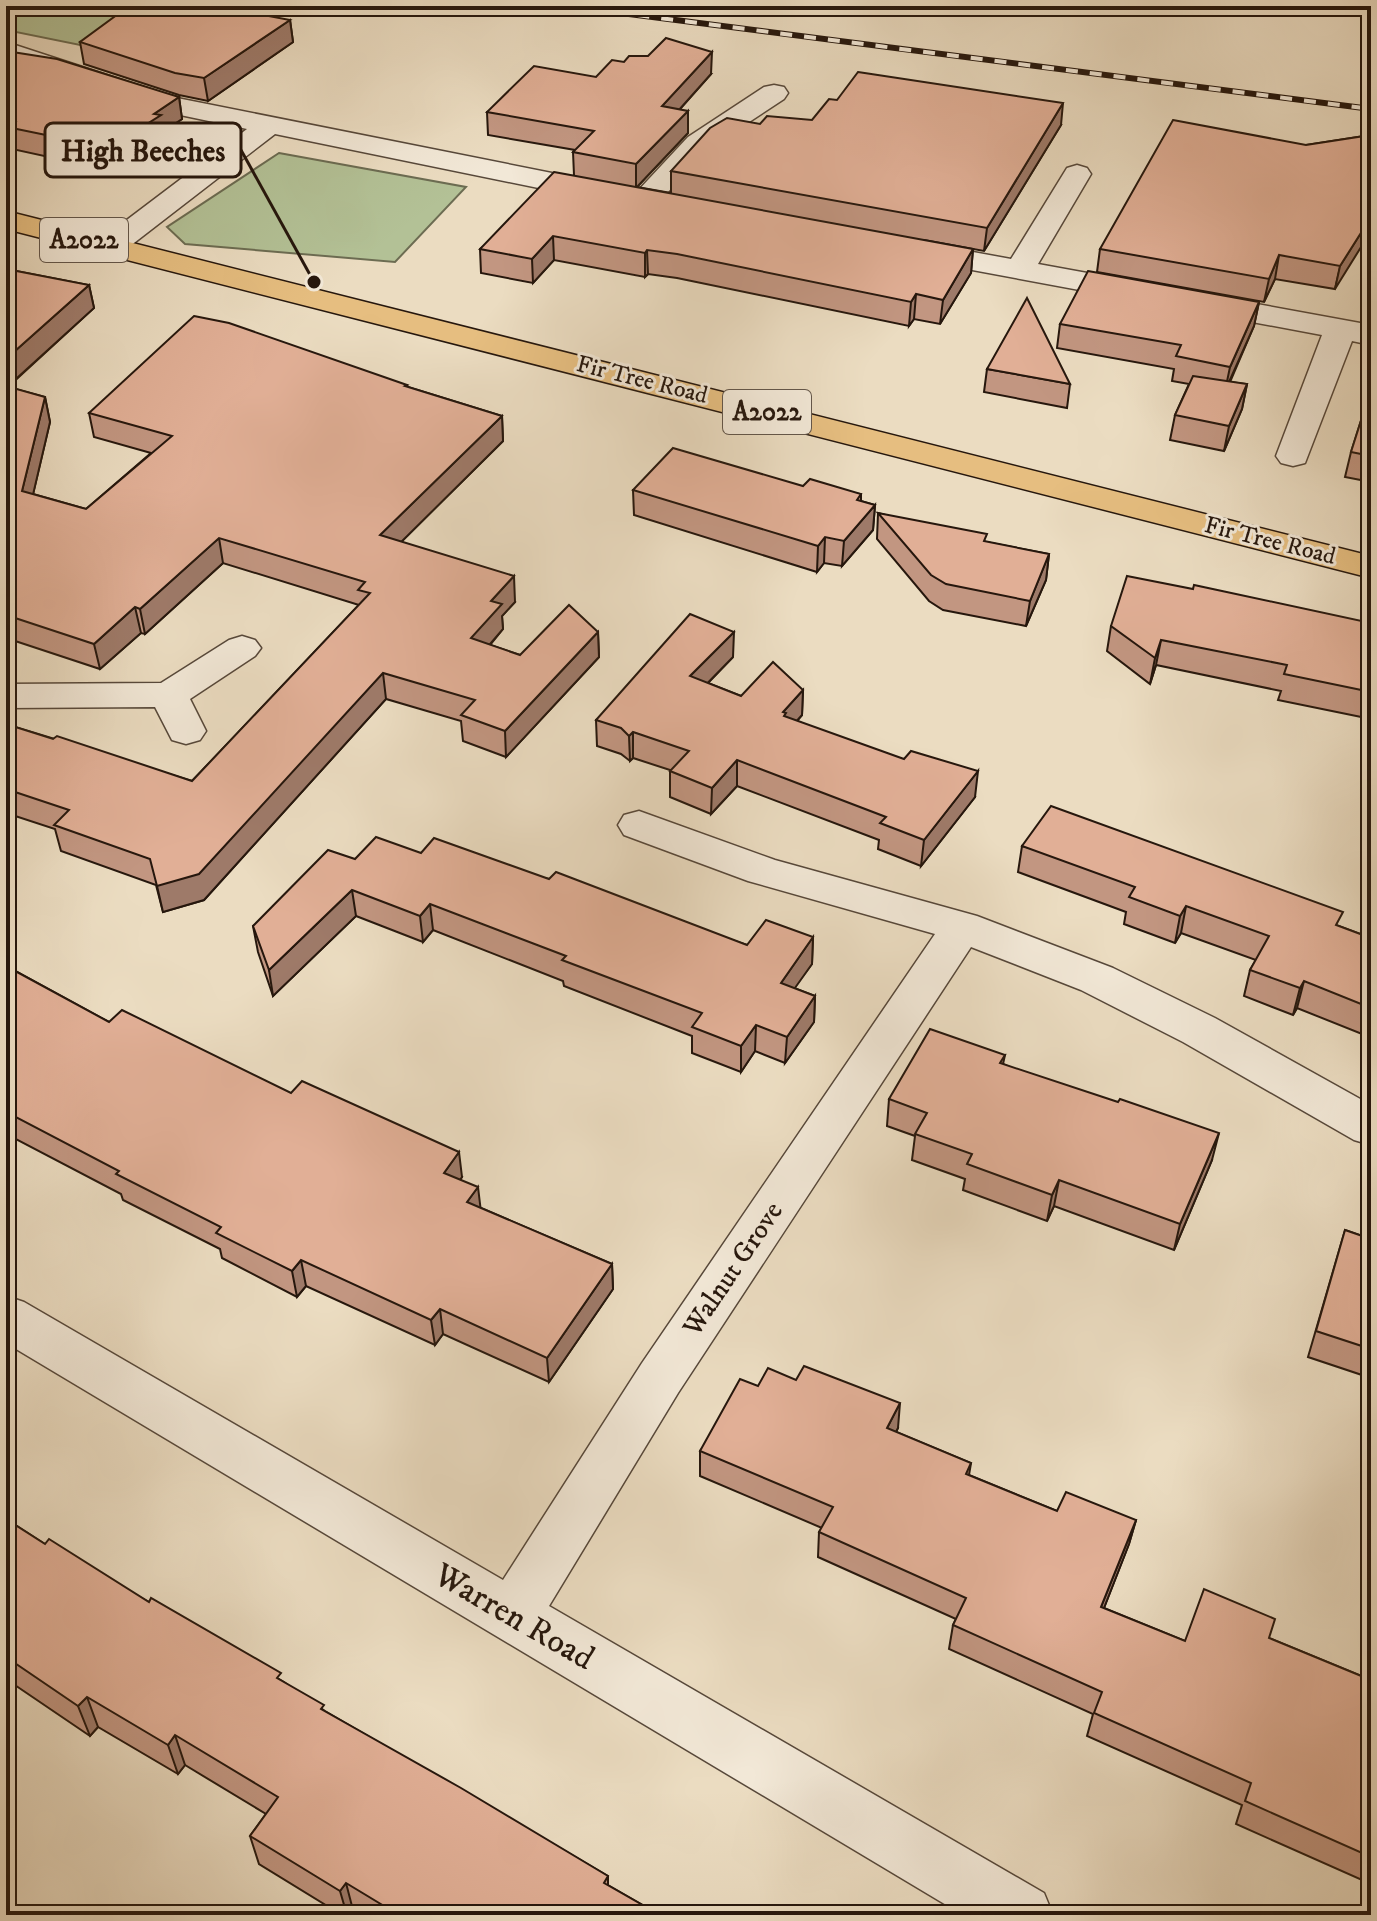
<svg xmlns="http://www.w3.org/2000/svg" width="1377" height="1921" font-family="'IM FELL DW Pica',serif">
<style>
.green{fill:#b3c196;stroke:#6c6c52;stroke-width:2}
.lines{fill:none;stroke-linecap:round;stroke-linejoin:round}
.minor-casing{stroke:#57483a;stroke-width:3}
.major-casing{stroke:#26170d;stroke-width:3}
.minor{fill:#f2e8d7;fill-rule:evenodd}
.major{fill:#e6be80;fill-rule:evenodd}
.rail-casing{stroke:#26170d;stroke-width:6}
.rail{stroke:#f2e8d7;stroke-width:4;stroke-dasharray:12;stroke-linecap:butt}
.wall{fill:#c29681;stroke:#26170d;stroke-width:2}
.shaded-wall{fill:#9e7a69;stroke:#26170d;stroke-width:2}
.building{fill:#e1af96;stroke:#26170d;stroke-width:2}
.labels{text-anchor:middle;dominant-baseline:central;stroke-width:6;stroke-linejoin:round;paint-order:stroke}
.far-street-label{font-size:24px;fill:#26170d;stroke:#f2e8d7}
.shield{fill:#f2e8d7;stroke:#63564a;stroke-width:2}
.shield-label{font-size:26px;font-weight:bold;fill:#26170d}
.street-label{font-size:28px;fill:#26170d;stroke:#f2e8d7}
.near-street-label{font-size:34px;fill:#26170d;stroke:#f2e8d7}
.leader{fill:none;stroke:#26170d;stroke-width:3}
.callout-dot{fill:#26170d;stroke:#f2e8d7;stroke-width:3}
.callout{fill:#f2e8d7;stroke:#26170d;stroke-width:3}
.callout-label{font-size:30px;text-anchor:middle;font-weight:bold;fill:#26170d}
</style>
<rect width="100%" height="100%" fill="#ebdcc1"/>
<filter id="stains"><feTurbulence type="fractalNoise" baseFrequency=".0025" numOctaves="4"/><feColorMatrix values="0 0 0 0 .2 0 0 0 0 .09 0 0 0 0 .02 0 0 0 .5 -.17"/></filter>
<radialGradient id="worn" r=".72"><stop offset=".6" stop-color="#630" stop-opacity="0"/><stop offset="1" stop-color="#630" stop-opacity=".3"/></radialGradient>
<g class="green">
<path d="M 6,6 L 139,6 L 85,46 L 6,30 Z"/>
<path d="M 279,153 L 466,187 L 395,262 L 185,244 L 167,227 Z"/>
</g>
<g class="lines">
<defs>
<g id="minor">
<path d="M 6,42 L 177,98 L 602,183 L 612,186 L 617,192 L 612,198 L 602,201 L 275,134 L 121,253 L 110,256 L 99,253 L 95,247 L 99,241 L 247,129 L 161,111 L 6,59 Z"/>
<path d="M 774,85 L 784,87 L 788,93 L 784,99 L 708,149 L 654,207 L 644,210 L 634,207 L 629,201 L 634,195 L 688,137 L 764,87 Z"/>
<path d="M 1077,165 L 1087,168 L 1091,174 L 1038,264 L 1371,325 L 1371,345 L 1352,341 L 1305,463 L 1293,466 L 1281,463 L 1276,456 L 1322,335 L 913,259 L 902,256 L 898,250 L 902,244 L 913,241 L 1011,259 L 1067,168 Z"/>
<path d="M 242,636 L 255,640 L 261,648 L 255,656 L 190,699 L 206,731 L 200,740 L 186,744 L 172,740 L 155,707 L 6,708 L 6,684 L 161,683 L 229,640 Z"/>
<path d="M 639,811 L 775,860 L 977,916 L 1113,968 L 1215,1018 L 1371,1105 L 1371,1145 L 1354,1140 L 1183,1042 L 1081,990 L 971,947 L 678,1393 L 549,1606 L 1044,1893 L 1053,1915 L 963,1915 L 6,1343 L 6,1296 L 24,1302 L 503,1580 L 642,1363 L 935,934 L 748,881 L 624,835 L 618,825 L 624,815 Z"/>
</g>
<path id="major" d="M 6,211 L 1371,556 L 1371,578 L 6,229 Z"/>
</defs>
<use href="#minor" class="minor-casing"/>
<use href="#major" class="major-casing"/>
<use href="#minor" class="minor"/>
<use href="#major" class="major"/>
<defs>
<path id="rail" d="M 566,6 L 1371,109"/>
</defs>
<use href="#rail" class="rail-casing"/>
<use href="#rail" class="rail"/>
</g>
<g class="wall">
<path d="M 290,20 L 293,42 L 208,101 L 179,95 L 84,64 L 80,42 Z"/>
<path d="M 6,51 L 179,97 L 182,119 L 164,131 L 165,137 L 113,171 L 12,149 L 10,142 L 6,141 Z"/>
<path d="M 711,74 L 680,109 L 688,133 L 637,187 L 671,193 L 671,171 L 760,124 L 812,120 L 1061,125 L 984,251 L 924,240 L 973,249 L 971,273 L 940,324 L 914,319 L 909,326 L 677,278 L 648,274 L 645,277 L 554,260 L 533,283 L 481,273 L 480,249 L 574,175 L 573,152 L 575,150 L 488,135 L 487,112 L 596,77 Z"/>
<path d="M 1371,135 L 1335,289 L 1275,279 L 1264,302 L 1097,272 L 1100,249 L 1306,145 Z"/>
<path d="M 6,269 L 89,285 L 94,308 L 8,387 L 45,397 L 50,422 L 33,494 L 86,509 L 151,453 L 94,437 L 89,413 L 407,385 L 408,387 L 502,416 L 503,441 L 401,542 L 515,602 L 502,616 L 503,629 L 490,645 L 520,655 L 598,632 L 599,657 L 506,757 L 463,741 L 461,721 L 386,699 L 204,900 L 163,912 L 156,885 L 61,851 L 55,829 L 6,813 L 6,724 L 192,781 L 359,605 L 223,563 L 145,634 L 141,633 L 100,669 L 6,638 Z"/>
<path d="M 1259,302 L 1254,326 L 1230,382 L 1247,384 L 1242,409 L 1224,451 L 1170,440 L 1175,415 L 1189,384 L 1172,381 L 1174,369 L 1057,348 L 1060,324 Z"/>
<path d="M 987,369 L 1070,384 L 1067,408 L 984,392 Z"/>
<path d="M 1371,389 L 1371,482 L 1345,477 L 1351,452 Z"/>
<path d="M 803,486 L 861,494 L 861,501 L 875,505 L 873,530 L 842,566 L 824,563 L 817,572 L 634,515 L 633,490 Z"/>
<path d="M 878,513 L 986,542 L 1049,554 L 1046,580 L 1026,626 L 943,610 L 929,601 L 877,539 Z"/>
<path d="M 1371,623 L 1371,719 L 1278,700 L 1281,691 L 1156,665 L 1150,684 L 1107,651 L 1111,626 Z"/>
<path d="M 733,657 L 708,683 L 741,696 L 803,690 L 802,715 L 797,721 L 975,797 L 921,866 L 878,849 L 879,840 L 737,786 L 711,814 L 670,797 L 670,770 L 633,758 L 630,761 L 621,754 L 597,746 L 596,720 Z"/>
<path d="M 1022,846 L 1339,926 L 1371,938 L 1371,1029 L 1367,1036 L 1297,1008 L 1293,1015 L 1244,996 L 1250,970 L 1256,960 L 1181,933 L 1175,943 L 1124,924 L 1126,912 L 1018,872 Z"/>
<path d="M 421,853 L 549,879 L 747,945 L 813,937 L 812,964 L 794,988 L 815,996 L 814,1022 L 785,1063 L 755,1051 L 741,1072 L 692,1053 L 692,1036 L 564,986 L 563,981 L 433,930 L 423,942 L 356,916 L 273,996 L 258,952 L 253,926 L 355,859 Z"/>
<path d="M 6,966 L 109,1022 L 462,1177 L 460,1180 L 481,1208 L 612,1264 L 613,1289 L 549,1382 L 443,1334 L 435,1345 L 306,1286 L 297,1297 L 222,1258 L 220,1249 L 123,1200 L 121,1194 L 6,1134 Z"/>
<path d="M 1005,1055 L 1003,1064 L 1212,1160 L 1174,1250 L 1054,1206 L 1047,1221 L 963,1190 L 965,1179 L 912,1160 L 915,1136 L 887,1126 L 889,1099 Z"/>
<path d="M 1345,1230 L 1371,1239 L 1371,1378 L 1308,1357 Z"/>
<path d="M 796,1380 L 898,1428 L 896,1432 L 971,1463 L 969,1475 L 1057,1511 L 1136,1520 L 1129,1544 L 1104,1608 L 1185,1641 L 1269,1638 L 1371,1680 L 1371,1884 L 1236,1824 L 1242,1805 L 1087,1736 L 1093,1714 L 949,1649 L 953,1625 L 956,1619 L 818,1557 L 819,1532 L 822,1528 L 700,1476 L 700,1451 L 758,1386 Z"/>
<path d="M 6,1519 L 45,1544 L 149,1602 L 284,1682 L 325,1711 L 608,1876 L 608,1885 L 660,1915 L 360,1915 L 353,1910 L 350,1915 L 342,1915 L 259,1864 L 250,1836 L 266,1814 L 185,1765 L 178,1774 L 98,1727 L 90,1736 L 6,1679 Z"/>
</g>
<g class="shaded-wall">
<path d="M 290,20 L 293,42 L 208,101 L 204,78 Z"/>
<path d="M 712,52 L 711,74 L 662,129 L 662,106 Z"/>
<path d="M 179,97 L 182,119 L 164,131 L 165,137 L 113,171 L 109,148 L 154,114 Z"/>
<path d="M 1063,103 L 1061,125 L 984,251 L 987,228 Z"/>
<path d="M 688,111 L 688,133 L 636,188 L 636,164 Z"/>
<path d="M 1371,217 L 1371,231 L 1335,289 L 1340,266 Z"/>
<path d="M 553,236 L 554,260 L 533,283 L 532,259 Z"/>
<path d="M 973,249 L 971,273 L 940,324 L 943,300 Z"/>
<path d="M 647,250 L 648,274 L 645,277 L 645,253 Z"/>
<path d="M 1279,255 L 1275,279 L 1264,302 L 1269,279 Z"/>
<path d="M 89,285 L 94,308 L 6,388 L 6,359 Z"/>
<path d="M 916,294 L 914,319 L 909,326 L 911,302 Z"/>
<path d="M 1259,302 L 1254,326 L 1225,391 L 1230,367 Z"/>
<path d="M 1247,384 L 1242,409 L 1224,451 L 1229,426 Z"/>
<path d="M 45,397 L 50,422 L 28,516 L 22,491 Z"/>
<path d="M 502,416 L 503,441 L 382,561 L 380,535 Z"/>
<path d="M 875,505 L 873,530 L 842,566 L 844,541 Z"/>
<path d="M 825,537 L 824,563 L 817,572 L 818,546 Z"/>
<path d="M 219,538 L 223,563 L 145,634 L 140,609 Z"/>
<path d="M 1049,554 L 1046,580 L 1026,626 L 1030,601 Z"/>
<path d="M 514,576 L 515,602 L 502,616 L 503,629 L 473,664 L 471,638 L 491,601 Z"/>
<path d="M 135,607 L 141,633 L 100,669 L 94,644 Z"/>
<path d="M 598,632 L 599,657 L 506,757 L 505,731 Z"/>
<path d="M 734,632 L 733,657 L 690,701 L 690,676 Z"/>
<path d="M 1161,640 L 1156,665 L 1150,684 L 1155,658 Z"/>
<path d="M 383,673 L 386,699 L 204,900 L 163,912 L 157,886 Z"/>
<path d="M 803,690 L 802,715 L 786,733 L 783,712 Z"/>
<path d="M 633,732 L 633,758 L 630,761 L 629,736 Z"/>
<path d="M 737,760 L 737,786 L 711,814 L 712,788 Z"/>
<path d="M 978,771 L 975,797 L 921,866 L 924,840 Z"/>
<path d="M 352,890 L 356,916 L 273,996 L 269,970 Z"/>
<path d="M 430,904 L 433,930 L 423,942 L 420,916 Z"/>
<path d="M 1186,906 L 1181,933 L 1175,943 L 1180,916 Z"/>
<path d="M 813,937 L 812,964 L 780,1009 L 781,983 Z"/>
<path d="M 1304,981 L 1297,1008 L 1293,1015 L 1300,988 Z"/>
<path d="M 815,996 L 814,1022 L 785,1063 L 787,1037 Z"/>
<path d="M 756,1025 L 755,1051 L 741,1072 L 741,1046 Z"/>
<path d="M 1219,1133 L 1212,1160 L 1174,1250 L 1180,1224 Z"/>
<path d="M 459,1152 L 462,1177 L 447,1198 L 444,1173 Z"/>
<path d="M 1059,1180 L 1054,1206 L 1047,1221 L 1052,1195 Z"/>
<path d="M 478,1187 L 481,1212 L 467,1202 Z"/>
<path d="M 301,1260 L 306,1286 L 297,1297 L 292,1271 Z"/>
<path d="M 612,1264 L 613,1289 L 549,1382 L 547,1358 Z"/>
<path d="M 440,1309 L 443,1334 L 435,1345 L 431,1320 Z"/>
<path d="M 900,1403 L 898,1428 L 884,1453 L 887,1428 Z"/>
<path d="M 1136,1520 L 1129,1544 L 1095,1631 L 1101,1607 Z"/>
<path d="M 87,1697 L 98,1727 L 90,1736 L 78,1706 Z"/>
<path d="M 175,1735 L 185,1765 L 178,1774 L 168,1745 Z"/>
<path d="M 346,1883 L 353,1910 L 350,1915 L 347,1915 L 340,1891 Z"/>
</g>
<g class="building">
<path d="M 129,6 L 215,6 L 290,20 L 204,78 L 175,73 L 80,42 Z"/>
<path d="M 666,38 L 712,52 L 662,106 L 688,111 L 636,164 L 573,152 L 594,131 L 487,112 L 534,66 L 596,77 L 612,60 L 624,62 L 629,56 L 648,56 Z"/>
<path d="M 6,51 L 57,59 L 179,97 L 154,114 L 161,115 L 109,148 L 7,127 L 15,122 L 6,120 Z"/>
<path d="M 858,72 L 1063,103 L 987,228 L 671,171 L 710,128 L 727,118 L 760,124 L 767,116 L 812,120 L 829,99 L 837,100 Z"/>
<path d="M 1173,120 L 1306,145 L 1371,135 L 1371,217 L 1340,266 L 1279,255 L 1269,279 L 1100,249 Z"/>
<path d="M 554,172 L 973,249 L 943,300 L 916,294 L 911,302 L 677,254 L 647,250 L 645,253 L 553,236 L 532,259 L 480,249 Z"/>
<path d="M 6,269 L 89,285 L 6,359 Z"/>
<path d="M 1088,271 L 1259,302 L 1230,367 L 1176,356 L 1181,345 L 1060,324 Z"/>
<path d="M 1027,298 L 1070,384 L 987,369 Z"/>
<path d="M 194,316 L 229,323 L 407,385 L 405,386 L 502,416 L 380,535 L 514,576 L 491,601 L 502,604 L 471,638 L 520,655 L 569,605 L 598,632 L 505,731 L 461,715 L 475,700 L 383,673 L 199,874 L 157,886 L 150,859 L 54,825 L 69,810 L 6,789 L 6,724 L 53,739 L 57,736 L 192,781 L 370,593 L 358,590 L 365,582 L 219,538 L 140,609 L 135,607 L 94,644 L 6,615 L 6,557 L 13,552 L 6,550 L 6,386 L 45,397 L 22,491 L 86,509 L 172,436 L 89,413 Z"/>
<path d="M 1193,376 L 1247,384 L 1229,426 L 1175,415 Z"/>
<path d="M 1371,389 L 1371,456 L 1351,452 Z"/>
<path d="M 673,448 L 803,486 L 810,479 L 861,494 L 857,500 L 875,505 L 844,541 L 825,537 L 818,546 L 633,490 Z"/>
<path d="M 878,513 L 987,534 L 984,541 L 1049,554 L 1030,601 L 946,584 L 931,575 Z"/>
<path d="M 1127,576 L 1193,589 L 1194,585 L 1371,623 L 1371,692 L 1284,674 L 1287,665 L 1161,640 L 1155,658 L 1111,626 Z"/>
<path d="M 690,614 L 734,632 L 690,676 L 741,696 L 773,662 L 803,690 L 783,712 L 786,713 L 784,716 L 904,759 L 911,751 L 978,771 L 924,840 L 880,823 L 886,817 L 737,760 L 712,788 L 670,771 L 689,751 L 633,732 L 629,736 L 621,728 L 596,720 Z"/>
<path d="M 1051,806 L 1343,912 L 1336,925 L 1371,938 L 1371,1008 L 1304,981 L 1300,988 L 1250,970 L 1269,936 L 1186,906 L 1180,916 L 1129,897 L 1135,887 L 1022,846 Z"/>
<path d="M 376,837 L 421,853 L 434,838 L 549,879 L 556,872 L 747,945 L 766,920 L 813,937 L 781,983 L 815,996 L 787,1037 L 756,1025 L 741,1046 L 692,1027 L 702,1013 L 562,960 L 566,956 L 430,904 L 420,916 L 352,890 L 269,970 L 253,926 L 328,850 L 355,859 Z"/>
<path d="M 6,966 L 109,1022 L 122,1010 L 291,1093 L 302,1081 L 459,1152 L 444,1173 L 478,1187 L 467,1202 L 612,1264 L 547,1358 L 440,1309 L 431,1320 L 301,1260 L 292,1271 L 216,1233 L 221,1227 L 116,1174 L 119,1171 L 6,1112 Z"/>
<path d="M 930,1029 L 1005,1055 L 1000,1063 L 1118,1102 L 1120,1099 L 1219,1133 L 1180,1224 L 1059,1180 L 1052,1195 L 967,1164 L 972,1154 L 915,1134 L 927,1113 L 889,1099 Z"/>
<path d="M 1345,1230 L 1371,1239 L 1371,1349 L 1316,1331 Z"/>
<path d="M 804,1366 L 900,1403 L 887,1428 L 971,1463 L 966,1474 L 1057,1511 L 1066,1492 L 1136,1520 L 1101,1607 L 1185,1641 L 1204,1589 L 1275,1619 L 1269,1638 L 1371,1680 L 1371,1857 L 1245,1801 L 1251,1783 L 1094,1713 L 1102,1692 L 953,1625 L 966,1598 L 819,1532 L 833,1507 L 700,1451 L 740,1379 L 758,1386 L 768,1368 L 796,1380 Z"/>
<path d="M 6,1519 L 45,1544 L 49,1539 L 149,1602 L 151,1598 L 281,1673 L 277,1678 L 324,1705 L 321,1709 L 461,1788 L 608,1876 L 604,1883 L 660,1915 L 399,1915 L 346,1883 L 340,1891 L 250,1836 L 278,1797 L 175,1735 L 168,1745 L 87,1697 L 78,1706 L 6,1657 Z"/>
</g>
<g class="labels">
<g class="far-street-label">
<text transform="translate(642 380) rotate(14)">Fir Tree Road</text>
<text transform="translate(1270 541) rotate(14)">Fir Tree Road</text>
</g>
<g class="shield">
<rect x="40" y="218" width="88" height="44" rx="6"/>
<rect x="723" y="390" width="88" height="44" rx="6"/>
</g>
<g class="shield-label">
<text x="84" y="240">A2022</text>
<text x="767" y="412">A2022</text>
</g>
<g class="street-label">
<text transform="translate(733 1269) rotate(-56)">Walnut Grove</text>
</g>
<g class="near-street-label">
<text transform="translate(514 1617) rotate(30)">Warren Road</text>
</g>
</g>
<path class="leader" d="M314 282L241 150"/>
<circle class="callout-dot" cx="314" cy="282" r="8"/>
<rect class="callout" x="45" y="123" width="196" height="54" rx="8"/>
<g class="callout-label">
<text x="143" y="161">High Beeches</text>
</g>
<rect width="1377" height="1921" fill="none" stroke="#ebdcc1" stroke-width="32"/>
<rect x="8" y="8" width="1361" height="1905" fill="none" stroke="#26170d" stroke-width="4"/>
<rect x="16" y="16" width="1345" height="1889" fill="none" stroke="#26170d" stroke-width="2"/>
<rect width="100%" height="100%" filter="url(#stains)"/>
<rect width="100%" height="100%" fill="url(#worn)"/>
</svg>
